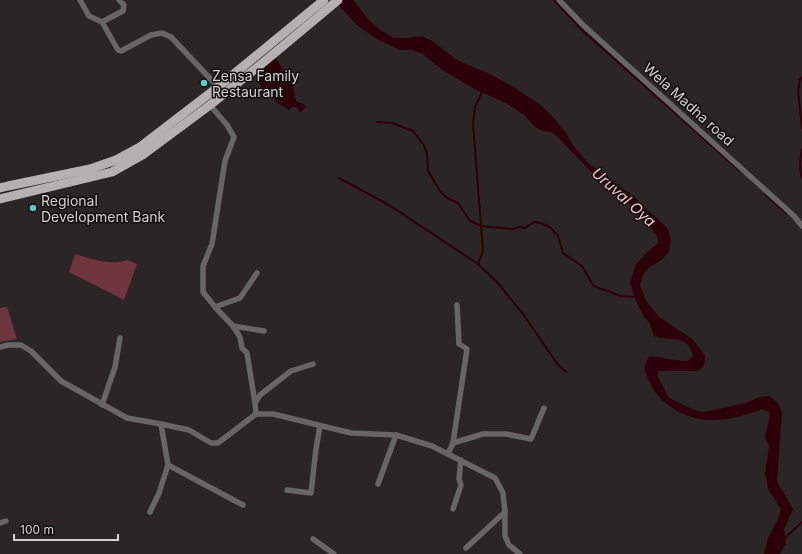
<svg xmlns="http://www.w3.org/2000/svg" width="802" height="554" font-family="Inter,sans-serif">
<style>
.green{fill:#6f363f}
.water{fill:#2d0009}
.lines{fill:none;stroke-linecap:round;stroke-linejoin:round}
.stream{stroke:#2d0009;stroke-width:2}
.minor{stroke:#686565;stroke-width:5.5}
.trunk{stroke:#b6b0b0;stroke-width:9}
.poi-dot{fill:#54cdc7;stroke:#120f0f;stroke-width:1.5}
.labels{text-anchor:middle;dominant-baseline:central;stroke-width:3;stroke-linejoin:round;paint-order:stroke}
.poi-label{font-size:14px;fill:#d5d1d1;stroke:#120f0f;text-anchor:start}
.street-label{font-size:14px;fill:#d5d1d1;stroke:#120f0f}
.water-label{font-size:15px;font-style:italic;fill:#fcc1c8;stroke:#120f0f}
</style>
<rect width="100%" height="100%" fill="#2b2526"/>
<g class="green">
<path d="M 75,254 C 91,259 111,266 127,260 L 137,264 L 124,300 L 69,272 Z"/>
<path d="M 7,307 L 17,339 L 0,342 L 0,308 Z"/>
</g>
<g class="water">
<path d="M 334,0 L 353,0 L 368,19 L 380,30 L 394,38 L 408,38 L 422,36 L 432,41 L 457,60 L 492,75 L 508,84 L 538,103 L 552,116 L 566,133 L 572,144 L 588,163 L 637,199 L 643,207 L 654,215 L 668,229 L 671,240 L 669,252 L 660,261 L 648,268 L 643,275 L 640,285 L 646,301 L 659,317 L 692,339 L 705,355 L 704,366 L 698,371 L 659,371 L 657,375 L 669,398 L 692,409 L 702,412 L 714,410 L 746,403 L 759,397 L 769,396 L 777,402 L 782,412 L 777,482 C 782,492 789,500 793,509 L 784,529 L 786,543 L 780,554 L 764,554 L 768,538 L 778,519 L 781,509 L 769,491 L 765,474 L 769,446 L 765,437 L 769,419 L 769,412 L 762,409 C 731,421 700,427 671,407 C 662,401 655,394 651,385 C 645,372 642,369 649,356 C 662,357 674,361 688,361 L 693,356 C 688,333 669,342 654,336 L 649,322 L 644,317 L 635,299 L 630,283 L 636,264 L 647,252 L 658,243 C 658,232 650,227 642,221 L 642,217 L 634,212 L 630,205 L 618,193 L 608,187 L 589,170 L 558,137 L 551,132 L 543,131 L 535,127 L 524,115 L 506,103 L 476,90 L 441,69 L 423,54 L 412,50 L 400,50 L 377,39 L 358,26 Z"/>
<path d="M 275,58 L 285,71 L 293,75 L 295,80 L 299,82 L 293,84 L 295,98 L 297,102 L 304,104 L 306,107 L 300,112 L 297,107 L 292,107 L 289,110 L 276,102 L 274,95 L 268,95 L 265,90 L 257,82 L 266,76 L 265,65 Z"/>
</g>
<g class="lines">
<g class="stream">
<path d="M 554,0 L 583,31 L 740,171"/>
<path d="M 802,77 L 800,79 L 798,91 L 802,128"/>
<path d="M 377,122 L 392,123 L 413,131 L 423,144 L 427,153 L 428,171 L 440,191 L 447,198 L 458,203 L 470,221 L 481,226 L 512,229 L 519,227 L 525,228 L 534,222 L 541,223 L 551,228 L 558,236 L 563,253 L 582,266 L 593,285 L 598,288 L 608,291 L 620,296 L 635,297"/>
<path d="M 802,149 C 800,158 799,169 802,178"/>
<path d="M 339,178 L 389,205 L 478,264 L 497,282 L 523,314 L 558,365 L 566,372"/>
<path d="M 765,194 L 787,214"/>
<path d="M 478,264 L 483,251 L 473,124 L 475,107 L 482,92"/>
<path d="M 784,539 L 802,522"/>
</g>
<g class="minor">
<path d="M 80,0 L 89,16 L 102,22 L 118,50 L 121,51 L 151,35 L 162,33 L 171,37 L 219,88"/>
<path d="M 559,0 L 583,25 L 794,216 L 802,226"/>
<path d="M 102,22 L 123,11 L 124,5 L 119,0"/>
<path d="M 210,105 L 227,125 L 234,137 L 225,161 L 212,244 L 203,266 L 203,292 L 215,307 L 233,326 L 240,337 L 242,348 L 247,353 L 255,403"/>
<path d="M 215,307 L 240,298 L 257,273"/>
<path d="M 233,326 L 264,331"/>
<path d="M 0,347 L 8,345 L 21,345 L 31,351 L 61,381 L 127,418 L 161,424 L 189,430 L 211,443 L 218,443 L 256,414 L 273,414 L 351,433 L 396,435 L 432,446 L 495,478 L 503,493 L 505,512 L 505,536 L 509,545 L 520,554"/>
<path d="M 102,405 L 115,367 L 120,338"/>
<path d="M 256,414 L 255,403 L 260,395 L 291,371 L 313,364"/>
<path d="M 453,443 L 483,434 L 506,434 L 531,439 L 544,408"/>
<path d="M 448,454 L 453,443 L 467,349 L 459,344 L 457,305"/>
<path d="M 168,465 L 243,505"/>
<path d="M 378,484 L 396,435"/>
<path d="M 287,490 L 311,493 L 316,449 L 320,426"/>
<path d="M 453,509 L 461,485 L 459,479 L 461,460"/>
<path d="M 150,512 L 159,493 L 168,465 L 161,424"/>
<path d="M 0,523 L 6,521"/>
<path d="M 313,539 L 334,554"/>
<path d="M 466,548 L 505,512"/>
</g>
<g class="trunk">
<path d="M 0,188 L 8,186 L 90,169 L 116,160 L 140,147 L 218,87 L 324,0"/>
<path d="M 0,199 L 112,172 L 144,154 L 210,105 L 265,61 L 338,0"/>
</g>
</g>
<g class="poi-dot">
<circle cx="204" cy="83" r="4"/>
<circle cx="33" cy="208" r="4"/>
</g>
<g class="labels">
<g class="poi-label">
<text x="212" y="75">Zensa Family<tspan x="212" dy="16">Restaurant</tspan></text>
<text x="41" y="200">Regional<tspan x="41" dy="16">Development Bank</tspan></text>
</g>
<g class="street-label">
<text transform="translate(689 104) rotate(42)">Wela Madha road</text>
</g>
<g class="water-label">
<text transform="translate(624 197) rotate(42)">Uruval Oya</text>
</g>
</g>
<path d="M14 534v6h104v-6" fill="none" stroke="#d5d1d1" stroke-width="2"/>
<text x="20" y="534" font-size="12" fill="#d5d1d1" stroke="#120f0f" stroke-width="3" paint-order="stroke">100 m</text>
</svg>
